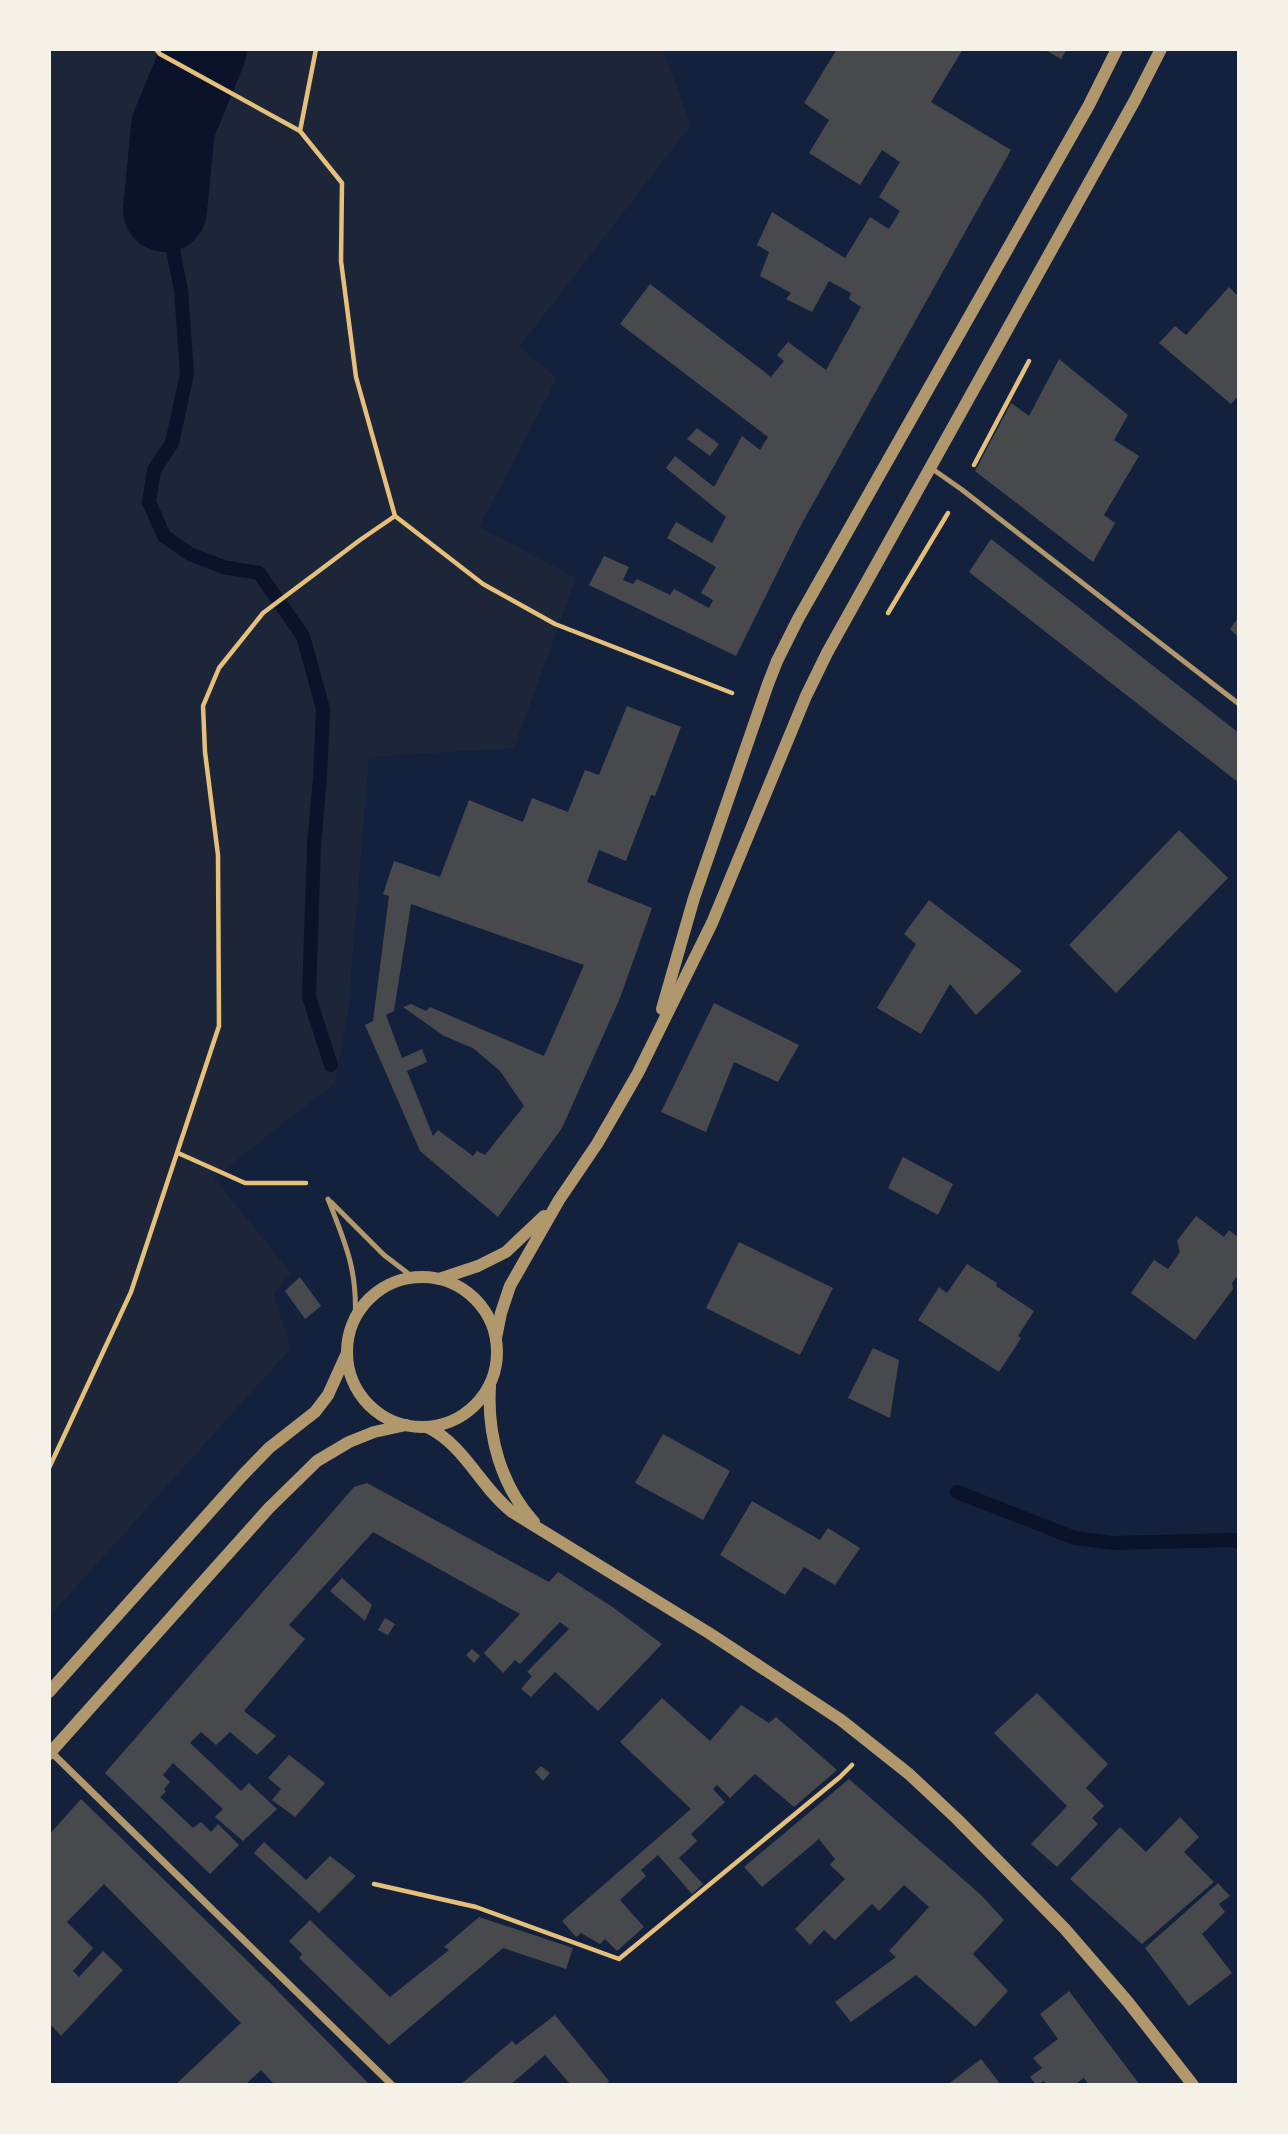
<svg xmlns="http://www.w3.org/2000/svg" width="1288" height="2134" font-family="'IBM Plex Serif',serif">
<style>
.green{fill:#1d2539}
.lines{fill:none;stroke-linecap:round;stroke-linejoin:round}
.stream{stroke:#0b132b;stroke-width:14}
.river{stroke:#0b132b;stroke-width:84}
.building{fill:#48494c;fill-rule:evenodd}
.path{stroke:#e5c07b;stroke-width:4.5}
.service{stroke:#b1986c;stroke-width:5}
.minor{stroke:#b1986c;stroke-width:7}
.tertiary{stroke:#b1986c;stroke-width:12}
</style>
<rect width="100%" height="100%" fill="#14213d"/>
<path class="green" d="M 49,49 L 663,49 L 691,125 L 519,347 L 557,378 L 479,527 L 576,578 L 514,748 L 369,757 L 348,1012 L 335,1083 L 214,1178 L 291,1273 L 273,1294 L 291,1348 L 49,1617 Z"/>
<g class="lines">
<g class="stream">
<path d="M 165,210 L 181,290 L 187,374 L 172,443 L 154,470 L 149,502 L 164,536 L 190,554 L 223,567 L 259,573 L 303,636 L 323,709 L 320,778 L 314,845 L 309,997 L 331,1065"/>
<path d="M 957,1492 L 1075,1538 L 1113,1543 L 1233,1540 L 1239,1542"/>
</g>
<path class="river" d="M 165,210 L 173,127 L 205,49"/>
</g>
<g class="building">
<path d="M 837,49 L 963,49 L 931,102 L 1011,150 L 801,525 L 736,656 L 589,585 L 604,556 L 629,567 L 623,580 L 633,584 L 637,579 L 670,595 L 674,589 L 709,608 L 713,600 L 701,593 L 716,567 L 667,538 L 676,522 L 712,543 L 726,517 L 666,468 L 675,456 L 714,487 L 742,436 L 760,450 L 768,437 L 620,324 L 650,284 L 771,377 L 784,361 L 777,355 L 788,342 L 826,370 L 861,307 L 849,299 L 851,293 L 829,281 L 812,312 L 786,299 L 791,293 L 760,276 L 769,252 L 757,245 L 772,212 L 845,258 L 870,217 L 889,229 L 900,211 L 879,197 L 900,162 L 882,150 L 860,185 L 809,153 L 829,120 L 804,103 Z"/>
<path d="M 1044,49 L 1067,49 L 1061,59 Z"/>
<path d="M 1229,287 L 1239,297 L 1239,395 L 1231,404 L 1159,343 L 1175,326 L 1186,335 Z"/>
<path d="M 1059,359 L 1128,415 L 1114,440 L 1139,456 L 1104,515 L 1115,523 L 1093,562 L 975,471 L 1011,403 L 1029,416 Z"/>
<path d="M 697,428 L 719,444 L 710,456 L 687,439 Z"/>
<path d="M 991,539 L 1239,733 L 1239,783 L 969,572 Z"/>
<path d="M 1239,617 L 1239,638 L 1230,629 Z"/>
<path d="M 627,706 L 681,727 L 655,796 L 651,795 L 626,861 L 599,850 L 587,882 L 652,908 L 620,998 L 562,1128 L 498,1217 L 420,1151 L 365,1025 L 373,1021 L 389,896 L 383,894 L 394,861 L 440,877 L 469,800 L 523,822 L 532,798 L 568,812 L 585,770 L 599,775 ZM 411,904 L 584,965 L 544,1056 L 430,1007 L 426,1011 L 411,1004 L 403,1007 L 444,1036 L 473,1048 L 500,1071 L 524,1106 L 485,1155 L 477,1151 L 473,1156 L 438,1130 L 433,1136 L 407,1071 L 427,1062 L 422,1049 L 402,1058 L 386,1015 L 394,1011 Z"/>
<path d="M 1179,830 L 1228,878 L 1116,993 L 1069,945 Z"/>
<path d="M 929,900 L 1022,971 L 976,1015 L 950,984 L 921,1034 L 877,1008 L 916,944 L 904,934 Z"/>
<path d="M 714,1003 L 799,1045 L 778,1082 L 734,1062 L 706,1132 L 661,1112 Z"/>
<path d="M 903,1157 L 953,1184 L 938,1215 L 888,1188 Z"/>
<path d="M 1196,1216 L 1224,1237 L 1229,1230 L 1239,1238 L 1239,1274 L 1232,1283 L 1233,1289 L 1195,1340 L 1131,1293 L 1154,1260 L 1168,1269 L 1180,1252 L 1177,1241 Z"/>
<path d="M 739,1242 L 833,1288 L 800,1355 L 706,1308 Z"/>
<path d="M 967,1264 L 997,1283 L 996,1286 L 1034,1311 L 1018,1336 L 1021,1338 L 999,1372 L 918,1320 L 939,1287 L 947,1293 Z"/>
<path d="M 300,1277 L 321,1306 L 305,1319 L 285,1291 Z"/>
<path d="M 873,1348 L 899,1360 L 890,1418 L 848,1398 Z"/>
<path d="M 663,1434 L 730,1471 L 703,1520 L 635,1483 Z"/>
<path d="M 367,1483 L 549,1582 L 558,1572 L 614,1608 L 662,1644 L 598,1711 L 555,1672 L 531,1697 L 521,1689 L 532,1676 L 527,1672 L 569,1629 L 560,1622 L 520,1664 L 515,1660 L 503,1673 L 484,1653 L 520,1614 L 373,1532 L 289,1625 L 305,1639 L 244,1711 L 276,1736 L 257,1755 L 230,1732 L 216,1745 L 201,1732 L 190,1743 L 241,1791 L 249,1783 L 277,1809 L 243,1841 L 215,1817 L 223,1809 L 173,1763 L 163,1775 L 170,1782 L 164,1789 L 166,1792 L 160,1797 L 193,1828 L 201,1822 L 211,1832 L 218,1824 L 239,1845 L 210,1874 L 105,1773 L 354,1487 Z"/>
<path d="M 752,1501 L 820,1540 L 828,1528 L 860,1548 L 835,1585 L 804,1567 L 785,1595 L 720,1555 Z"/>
<path d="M 342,1578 L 372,1605 L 365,1621 L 330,1591 Z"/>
<path d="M 385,1618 L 395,1624 L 388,1635 L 378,1630 Z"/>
<path d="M 472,1649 L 480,1656 L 474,1663 L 466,1655 Z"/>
<path d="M 1037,1693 L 1108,1764 L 1086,1788 L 1104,1806 L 1092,1818 L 1098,1824 L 1057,1867 L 1031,1844 L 1067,1806 L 994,1733 Z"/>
<path d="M 662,1698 L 710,1741 L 741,1705 L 769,1723 L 776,1717 L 837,1770 L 794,1807 L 755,1774 L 730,1798 L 717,1785 L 713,1789 L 725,1802 L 691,1834 L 697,1841 L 679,1858 L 703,1884 L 692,1894 L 658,1855 L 641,1870 L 646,1876 L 620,1900 L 644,1927 L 617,1951 L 605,1939 L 600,1944 L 581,1933 L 576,1937 L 562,1921 L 691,1809 L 620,1742 Z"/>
<path d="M 289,1755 L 325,1783 L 295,1817 L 272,1800 L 281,1789 L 268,1778 Z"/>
<path d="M 541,1766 L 550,1773 L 543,1781 L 535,1772 Z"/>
<path d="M 849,1779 L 981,1895 L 1004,1920 L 973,1954 L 1008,1991 L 975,2027 L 916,1975 L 851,2022 L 835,2002 L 896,1957 L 889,1951 L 929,1907 L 904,1885 L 879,1911 L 872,1904 L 835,1940 L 824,1930 L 810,1945 L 795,1929 L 845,1879 L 830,1865 L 835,1859 L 819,1839 L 762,1887 L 744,1867 Z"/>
<path d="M 81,1799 L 269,1982 L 370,2085 L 275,2085 L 261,2070 L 245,2085 L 175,2085 L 241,2023 L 104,1884 L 67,1922 L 93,1948 L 73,1971 L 79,1977 L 103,1951 L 123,1970 L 61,2036 L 49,2023 L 49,1835 Z"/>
<path d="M 1180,1817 L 1199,1837 L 1184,1852 L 1214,1882 L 1142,1944 L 1070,1879 L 1120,1827 L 1146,1852 Z"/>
<path d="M 264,1842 L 306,1880 L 330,1856 L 356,1876 L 319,1913 L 254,1853 Z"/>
<path d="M 1218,1883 L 1230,1896 L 1219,1904 L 1225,1912 L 1202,1934 L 1232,1973 L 1189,2006 L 1145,1948 Z"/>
<path d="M 479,1917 L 573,1948 L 566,1969 L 503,1948 L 389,2045 L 299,1958 L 302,1954 L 289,1941 L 310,1920 L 390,1997 L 449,1950 L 444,1947 Z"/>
<path d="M 1069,1991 L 1140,2085 L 1089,2085 L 1084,2078 L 1074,2085 L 1047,2085 L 1044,2081 L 1036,2085 L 1030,2077 L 1042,2068 L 1033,2058 L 1058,2039 L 1040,2014 Z"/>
<path d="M 555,2015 L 609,2081 L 605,2085 L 571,2085 L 545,2055 L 510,2085 L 460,2085 L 512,2041 L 516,2045 Z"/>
<path d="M 981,2059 L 1001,2085 L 947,2085 Z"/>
</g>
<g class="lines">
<g class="path">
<path d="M 156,49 L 160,54 L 300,131 L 342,183 L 341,261 L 356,377 L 395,516 L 483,584 L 555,624 L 732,693"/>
<path d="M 300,131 L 316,49"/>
<path d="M 974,465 L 1029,361"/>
<path d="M 888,613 L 948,513"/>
<path d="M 178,1153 L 245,1183 L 306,1183"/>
<path d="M 49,1468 L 131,1292 L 219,1026 L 218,855 L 205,752 L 203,706 L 219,668 L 263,613 L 360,540 L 395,516"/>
<path d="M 374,1884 L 476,1907 L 619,1959 L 840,1777 L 852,1765"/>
</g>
<g class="service">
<path d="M 931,468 L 961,489 L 1239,704"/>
<path d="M 328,1199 C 345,1242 358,1271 355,1319"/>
<path d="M 331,1202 L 384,1255 L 414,1278"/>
</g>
<path class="minor" d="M 51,1752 L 392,2085"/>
<g class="tertiary">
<path d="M 662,1009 L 694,898 L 768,684 L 777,661 L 798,619 L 1089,105 L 1117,49"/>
<circle cx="422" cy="1352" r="75"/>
<path d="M 439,1279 L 478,1266 L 506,1252 L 544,1216"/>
<path d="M 496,1338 L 501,1313 L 510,1286 L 559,1200 L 597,1144 L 638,1073 L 712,923 L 806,696 L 827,653 L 1135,100 L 1161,49"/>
<path d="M 490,1387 C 487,1435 501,1486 534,1522"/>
<path d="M 427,1427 C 465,1445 480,1487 512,1512 L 709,1633 L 841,1720 L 909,1774 L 958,1820 L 1065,1929 L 1128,2002 L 1193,2085"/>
<path d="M 49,1692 L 241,1477 L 269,1448 L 315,1412 L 328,1395 L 347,1353"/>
<path d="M 49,1754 L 269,1508 L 317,1461 L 349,1442 L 374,1432 L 406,1425"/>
</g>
</g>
<rect width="1288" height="2134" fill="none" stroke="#f6f1e7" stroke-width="102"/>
</svg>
